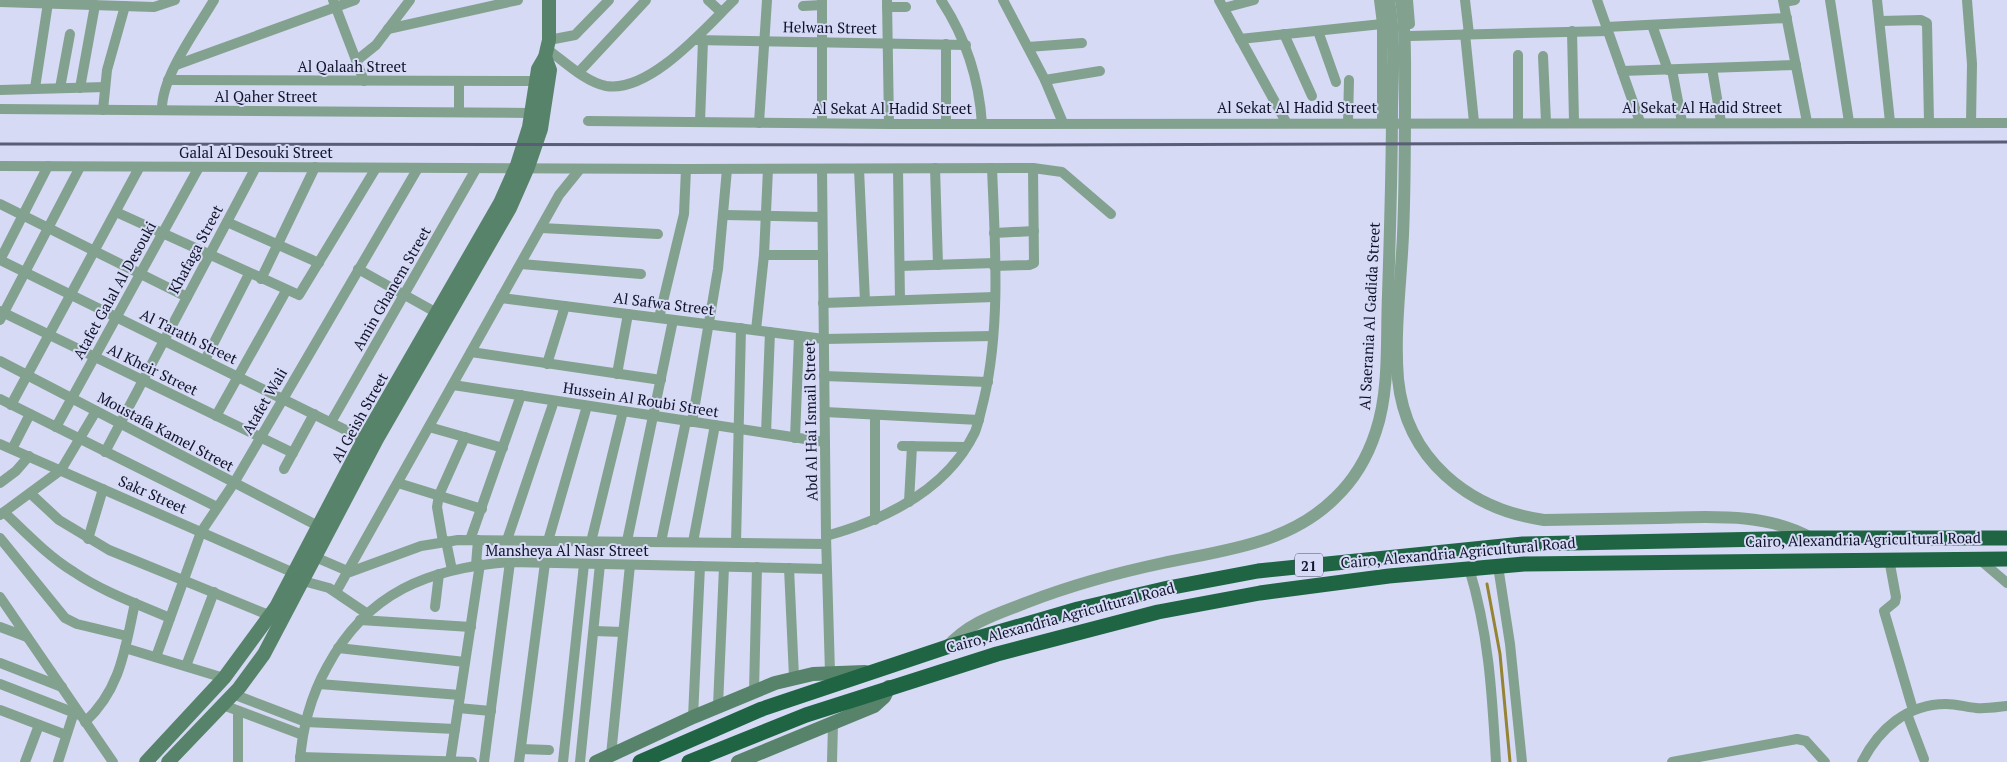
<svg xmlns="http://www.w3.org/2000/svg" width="2007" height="762" font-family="'PT Serif',serif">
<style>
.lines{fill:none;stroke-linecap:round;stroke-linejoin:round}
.stream{stroke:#948434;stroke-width:3}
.minor{stroke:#83a18f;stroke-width:10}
.tertiary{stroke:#83a18f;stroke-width:12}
.secondary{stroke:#57836a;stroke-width:14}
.trunk{stroke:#1f6544;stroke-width:15}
.rail{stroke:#5a5d76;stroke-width:3}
.labels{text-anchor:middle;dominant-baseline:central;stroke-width:4;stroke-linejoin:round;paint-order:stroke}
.shield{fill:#d6daf5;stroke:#4c4f68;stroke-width:1}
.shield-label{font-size:14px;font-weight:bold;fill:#11132b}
.street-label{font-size:15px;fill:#11132b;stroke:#d6daf5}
</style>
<rect width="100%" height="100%" fill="#d6daf5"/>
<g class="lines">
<path class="stream" d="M 1487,584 L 1500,654 L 1510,762"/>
<g class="minor">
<path d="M 333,0 L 364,81"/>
<path d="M 708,0 L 721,12"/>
<path d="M 887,0 L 889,124"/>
<path d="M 941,0 C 966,38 979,78 982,124"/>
<path d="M 1003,0 L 1045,80 L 1063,123"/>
<path d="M 1219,0 L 1286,122"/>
<path d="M 1379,0 L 1382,24 L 1382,122"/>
<path d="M 1408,0 L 1410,24"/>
<path d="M 1465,0 L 1469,34"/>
<path d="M 1597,0 L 1640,122"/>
<path d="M 1783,0 L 1807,122"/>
<path d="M 1830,0 L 1849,122"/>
<path d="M 1877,0 L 1890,122"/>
<path d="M 1967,0 L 1972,64 L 1971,123"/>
<path d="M 0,2 L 154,7 L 175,0"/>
<path d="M 1784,2 L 1795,0"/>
<path d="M 803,6 L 822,5"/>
<path d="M 887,7 L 906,7"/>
<path d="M 1224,8 L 1254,0"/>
<path d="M 1880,21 L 1921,20 L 1927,23 L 1929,122"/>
<path d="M 1652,25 L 1668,70"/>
<path d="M 1606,27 L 1787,18"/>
<path d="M 388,29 L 518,0"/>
<path d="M 1318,31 L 1336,82"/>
<path d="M 1572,31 L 1574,122"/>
<path d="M 1284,34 L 1312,96"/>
<path d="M 1465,34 L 1474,122"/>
<path d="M 1410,36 L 1608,31"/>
<path d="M 1240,39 L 1382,24"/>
<path d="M 549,40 L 575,35 L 609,0"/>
<path d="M 694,40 L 966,45"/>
<path d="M 1028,47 L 1082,43"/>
<path d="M 547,49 C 564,61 585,82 606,86 C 650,93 705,28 734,0"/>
<path d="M 1543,56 L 1546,122"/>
<path d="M 356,61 L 376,45 L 410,0"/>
<path d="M 176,65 L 355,0"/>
<path d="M 1712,68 L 1721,122"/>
<path d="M 1672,70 L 1682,122"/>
<path d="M 1622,71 L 1796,65"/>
<path d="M 579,72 L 646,0"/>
<path d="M 168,80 L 536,81"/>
<path d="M 1045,80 L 1100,71"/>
<path d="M 35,88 L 48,3"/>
<path d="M 60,88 L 70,34"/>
<path d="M 80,88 L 95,5"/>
<path d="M 0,90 L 105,87"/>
<path d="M 0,109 L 532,113"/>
<path d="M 103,110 L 107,70 L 125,6"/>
<path d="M 162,110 C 161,77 197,29 214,0"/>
<path d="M 459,112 L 459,81"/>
<path d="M 588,121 L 889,124 L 2007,123"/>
<path d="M 700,122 L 703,40"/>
<path d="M 1348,122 L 1349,80"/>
<path d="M 1518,122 L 1518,55"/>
<path d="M 759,123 L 767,0"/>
<path d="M 822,123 L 822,0"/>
<path d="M 946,124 L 946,44"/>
<path d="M 0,166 L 686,169 L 1033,168 L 1062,172 L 1111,214"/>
<path d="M 935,168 L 938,265"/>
<path d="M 822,169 L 826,536 L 830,673"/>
<path d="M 859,169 L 865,301"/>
<path d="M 898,169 L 900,300"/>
<path d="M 0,204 L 187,297"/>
<path d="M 116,212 L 299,295 L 376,168"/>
<path d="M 725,215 L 822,217"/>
<path d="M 227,222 L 319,263"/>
<path d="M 541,228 L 658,234"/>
<path d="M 994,233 L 1034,231"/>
<path d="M 764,255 L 823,255"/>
<path d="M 0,260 L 364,439"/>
<path d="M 0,260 L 48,166"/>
<path d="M 521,264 L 641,274"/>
<path d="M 900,266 L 994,263"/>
<path d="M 994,266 L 1029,265 L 1034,263 L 1033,168"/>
<path d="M 358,269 L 437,313"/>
<path d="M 261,279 L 315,167"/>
<path d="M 501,298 L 824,339 L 993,336"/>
<path d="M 823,303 L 994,297"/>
<path d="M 0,311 L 293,453"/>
<path d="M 659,318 L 684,214 L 686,169"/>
<path d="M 0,320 L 80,167"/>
<path d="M 756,330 L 764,255 L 768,169"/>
<path d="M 471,352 L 661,380"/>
<path d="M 205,360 L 249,274"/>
<path d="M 0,361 L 318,526"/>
<path d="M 547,364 L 565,306"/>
<path d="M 617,374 L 628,314"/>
<path d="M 824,376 L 988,382"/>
<path d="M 453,385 L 825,442"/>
<path d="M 0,399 L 217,507"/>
<path d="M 11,405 L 139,168"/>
<path d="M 825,412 L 979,420"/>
<path d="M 875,415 L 875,520"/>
<path d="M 216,416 L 286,291"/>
<path d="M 331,422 L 476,169"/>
<path d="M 692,422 L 718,269 L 727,169"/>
<path d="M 56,427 L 199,167"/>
<path d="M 429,427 L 503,448"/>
<path d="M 766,433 L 770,332"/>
<path d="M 795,438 L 799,336"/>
<path d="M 0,444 L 294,573"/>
<path d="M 902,446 L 966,447"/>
<path d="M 12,449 L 30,414"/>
<path d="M 105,452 L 256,167"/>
<path d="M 284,469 L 314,414"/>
<path d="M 0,483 L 16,471 L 29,456"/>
<path d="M 398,483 L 482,509"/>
<path d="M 31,494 L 59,520 L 109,550 L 271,616"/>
<path d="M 909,502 L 912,446"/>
<path d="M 4,512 C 26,533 48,556 74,572 C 103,592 138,604 170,618"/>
<path d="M 0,515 L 61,470 L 96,411"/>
<path d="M 826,536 C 884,520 947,490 975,432 C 979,422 981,410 984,399 C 1001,325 995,244 992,168"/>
<path d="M 0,538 L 65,618 L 77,624 L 127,636"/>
<path d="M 88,539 L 103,489"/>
<path d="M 470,540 L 521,395"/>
<path d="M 507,540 L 554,401"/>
<path d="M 446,541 L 452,570"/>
<path d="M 548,541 L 587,406"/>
<path d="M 627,541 L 673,320"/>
<path d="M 443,542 L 437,507 L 439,495 L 465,437"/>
<path d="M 591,542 L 623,411"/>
<path d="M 661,542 L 686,421"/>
<path d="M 693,542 L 715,425"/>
<path d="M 736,543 L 741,328"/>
<path d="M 315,557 L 350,572 L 421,546 L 458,540 L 826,544"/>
<path d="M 1889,559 L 1896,597 L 1895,602 L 1884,611 L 1913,710"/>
<path d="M 1979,559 L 2007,583"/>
<path d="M 476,565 L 478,540"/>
<path d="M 1498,566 L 1510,644 L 1522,762"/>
<path d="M 789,568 L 794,677"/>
<path d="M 1469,568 C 1489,634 1492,693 1496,762"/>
<path d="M 303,581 L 329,588 L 366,613"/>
<path d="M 336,592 L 559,195 L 580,169"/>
<path d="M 0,597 L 113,762"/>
<path d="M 435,607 L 439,574"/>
<path d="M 360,620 L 471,627"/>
<path d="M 0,627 L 27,637"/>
<path d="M 594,631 L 623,632"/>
<path d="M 125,648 L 224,678"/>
<path d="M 338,648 L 465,662"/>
<path d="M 156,657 L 201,532 L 234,483 L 418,168"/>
<path d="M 0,663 L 62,687"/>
<path d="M 186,666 L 214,592"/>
<path d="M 0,684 L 80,715"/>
<path d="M 319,684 L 460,695"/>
<path d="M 754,691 L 757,567"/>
<path d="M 233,694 L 306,722 L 455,729"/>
<path d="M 223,705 L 303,735"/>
<path d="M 718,706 L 724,567"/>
<path d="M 458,708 L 491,711"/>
<path d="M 0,710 L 66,735"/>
<path d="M 238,711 L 238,762"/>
<path d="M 1907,714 L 1924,759"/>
<path d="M 693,717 L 700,566"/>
<path d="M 85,722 C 121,689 125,648 135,603"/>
<path d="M 521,749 L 549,750"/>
<path d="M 611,755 L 630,565"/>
<path d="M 300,757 L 472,762"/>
<path d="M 25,762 L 39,725"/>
<path d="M 58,762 L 74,712"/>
<path d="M 300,762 C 302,729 311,696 327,667 C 367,592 429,568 510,562 L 827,569"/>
<path d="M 450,762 L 480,564"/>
<path d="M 484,762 L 510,562"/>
<path d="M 519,762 L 545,563"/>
<path d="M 563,762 L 584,564"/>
<path d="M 580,762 L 600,564"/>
<path d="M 832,762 L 833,723"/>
<path d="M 1672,762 L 1797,739 L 1806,741 L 1825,762"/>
<path d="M 1862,762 C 1879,729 1907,704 1946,704 C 1956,704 1966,707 1976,708 C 1986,709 1997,707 2007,706"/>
</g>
<g class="tertiary">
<path d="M 1401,0 C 1406,32 1405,66 1405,98 C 1405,144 1405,189 1403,235 C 1401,282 1394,332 1398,379 C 1406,459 1468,509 1544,520 C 1582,519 1620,519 1658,518 C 1709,517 1765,512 1811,538"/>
<path d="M 947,647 C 969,622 997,614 1028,602 C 1072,585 1116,573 1163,563 C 1224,550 1289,544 1335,498 C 1354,480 1368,456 1376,431 C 1390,389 1386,339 1388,295 C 1390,233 1392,170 1392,108 C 1393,72 1395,36 1389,0"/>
</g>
<g class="secondary">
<path d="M 146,762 L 224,678 L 276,607 L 364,439 L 500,203 L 517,165 L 529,127 L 538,69 L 545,57 L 549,40 L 549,0"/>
<path d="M 168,762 L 239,688 L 264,654 L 377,439 L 510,208 L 528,167 L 541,129 L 550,70 L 545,57"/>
<path d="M 596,762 L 693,717 L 775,683 L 813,674 L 865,672"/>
<path d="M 738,762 L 874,706 L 884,697 L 889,687"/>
</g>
<g class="trunk">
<path d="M 640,762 L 762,709 L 947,647 L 1078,609 L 1168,588 L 1258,571 L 1523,544 L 1811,538 L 2007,538"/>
<path d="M 689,762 L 806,715 L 997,654 L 1158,612 L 1260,593 L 1389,576 L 1524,564 L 2007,559"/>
</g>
<path class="rail" d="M 0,144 L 1035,145 L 2007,142"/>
</g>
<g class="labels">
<rect class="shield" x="1295" y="553.5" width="28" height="23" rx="4"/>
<g class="shield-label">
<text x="1309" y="565">21</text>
</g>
<g class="street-label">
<text transform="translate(830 27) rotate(1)">Helwan Street</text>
<text x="352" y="66">Al Qalaah Street</text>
<text x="266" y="96">Al Qaher Street</text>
<text x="1297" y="107">Al Sekat Al Hadid Street</text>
<text x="1702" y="107">Al Sekat Al Hadid Street</text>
<text x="892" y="108">Al Sekat Al Hadid Street</text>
<text x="256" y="152">Galal Al Desouki Street</text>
<text transform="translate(195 249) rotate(-62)">Khafaga Street</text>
<text transform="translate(391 288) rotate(-60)">Amin Ghanem Street</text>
<text transform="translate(114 290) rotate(-61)">Atafet Galal Al Desouki</text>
<text transform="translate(664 303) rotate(7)">Al Safwa Street</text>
<text transform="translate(1369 316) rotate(-87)">Al Saerania Al Gadida Street</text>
<text transform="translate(189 336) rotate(26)">Al Tarath Street</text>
<text transform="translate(153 369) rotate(26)">Al Kheir Street</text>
<text transform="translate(641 399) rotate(9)">Hussein Al Roubi Street</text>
<text transform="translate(264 401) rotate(-60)">Atafet Wali</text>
<text transform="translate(359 417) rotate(-61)">Al Geish Street</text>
<text transform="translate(810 421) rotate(-91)">Abd Al Hai Ismail Street</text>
<text transform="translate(166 431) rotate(28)">Moustafa Kamel Street</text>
<text transform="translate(153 494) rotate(24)">Sakr Street</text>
<text transform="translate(1863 539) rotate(-1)">Cairo, Alexandria Agricultural Road</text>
<text x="567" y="550">Mansheya Al Nasr Street</text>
<text transform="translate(1458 552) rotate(-5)">Cairo, Alexandria Agricultural Road</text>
<text transform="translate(1060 617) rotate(-15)">Cairo, Alexandria Agricultural Road</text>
</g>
</g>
</svg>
